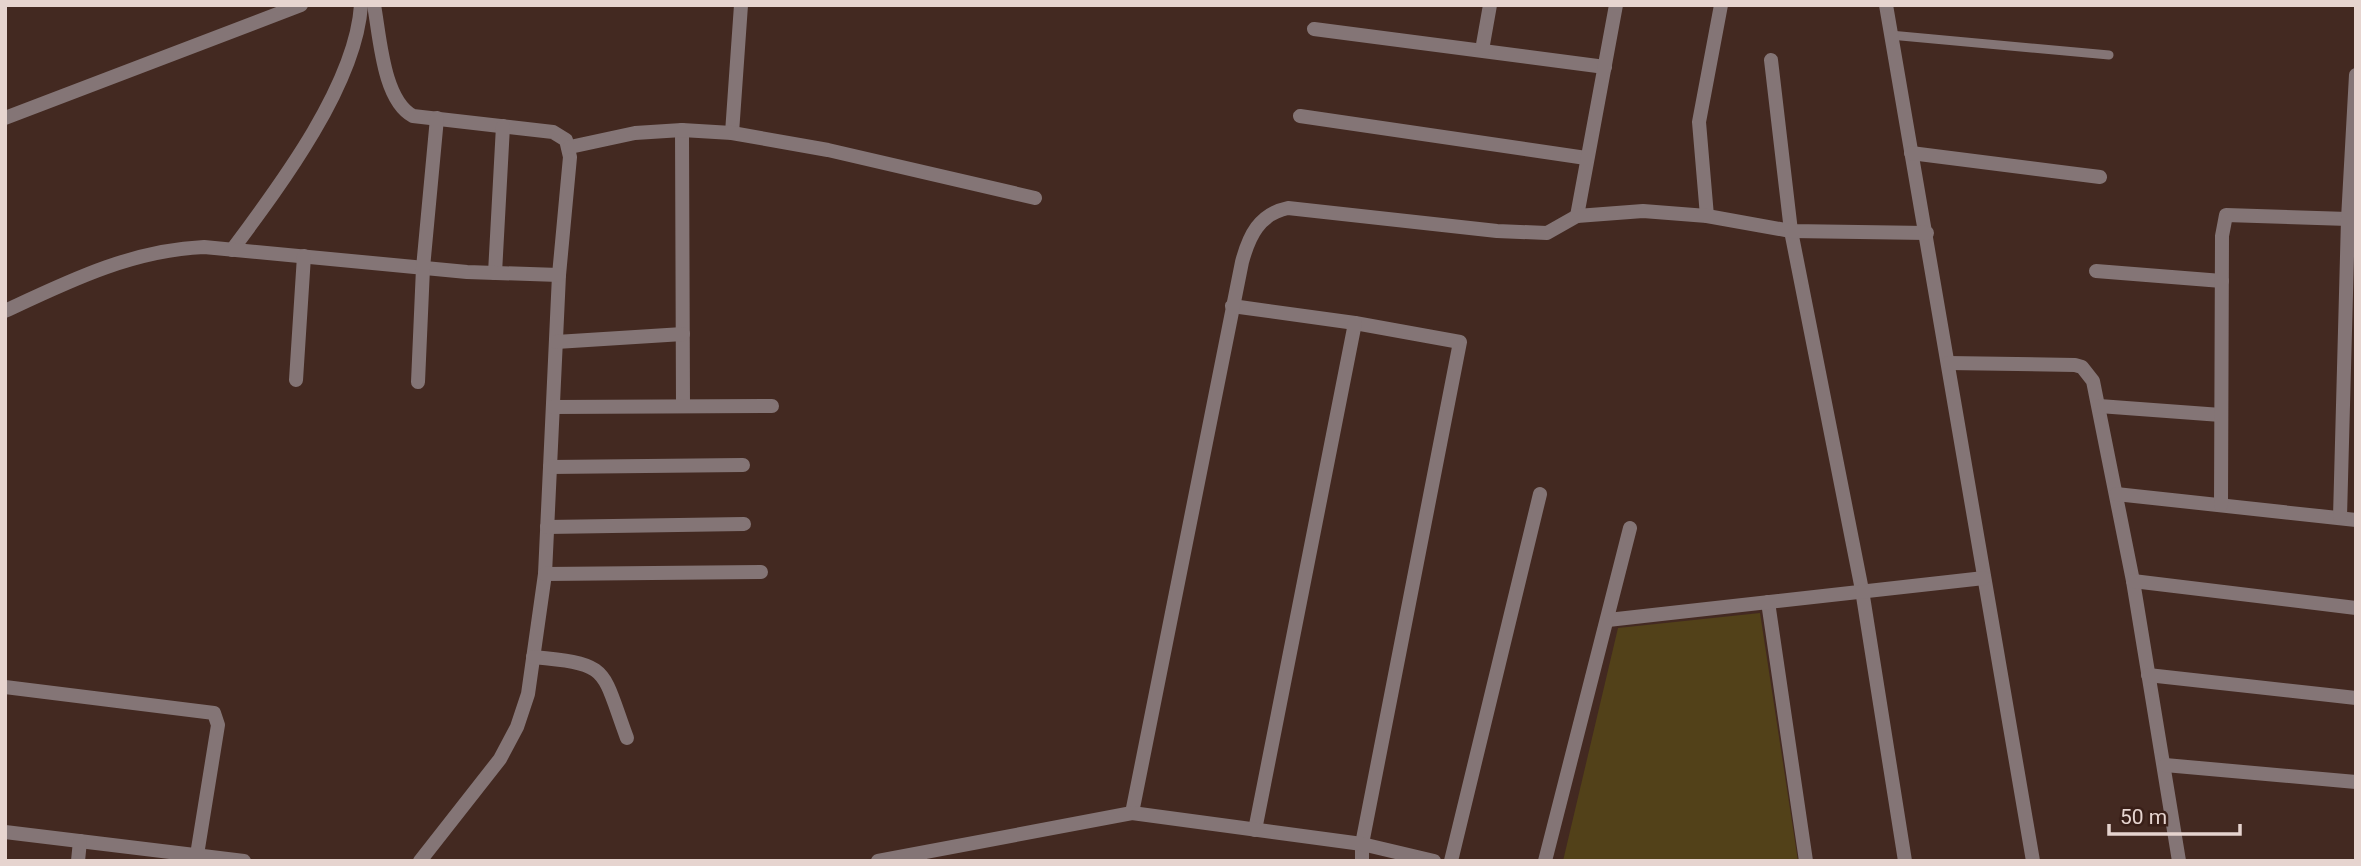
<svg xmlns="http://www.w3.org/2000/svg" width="2361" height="866" font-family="Roboto,sans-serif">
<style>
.green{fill:#524119}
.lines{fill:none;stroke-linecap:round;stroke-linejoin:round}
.lane{stroke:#847576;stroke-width:9}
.street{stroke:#847576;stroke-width:14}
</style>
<rect width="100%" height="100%" fill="#432921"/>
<path class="green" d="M 1760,613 L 1798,861 L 1563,861 L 1618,628 Z"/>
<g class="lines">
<path class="lane" d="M 1890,35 L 2109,55"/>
<g class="street">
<path d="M 374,5 C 380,37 383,100 413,116 L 553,132 L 566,140 L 570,157 L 559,275 L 545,574 L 528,694 L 517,727 L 500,759 L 420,861"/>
<path d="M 1886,5 L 2033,861"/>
<path d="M 1314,29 L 1605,67"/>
<path d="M 1482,50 L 1490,5"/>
<path d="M 1771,60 L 1791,231 L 1862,590 L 1905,861"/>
<path d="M 1300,116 L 1586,158"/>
<path d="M 5,118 L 301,5"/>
<path d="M 682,130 L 683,406"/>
<path d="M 732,133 L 741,5"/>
<path d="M 570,147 L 635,133 L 682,130 L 732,133 L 828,150 L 1035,198"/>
<path d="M 1911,153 L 2100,177"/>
<path d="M 1577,216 L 1616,5"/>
<path d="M 1707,216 L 1699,122 L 1721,5"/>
<path d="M 232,250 C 279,187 356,85 361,5"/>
<path d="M 2096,271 L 2222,281"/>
<path d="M 495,273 L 503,126"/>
<path d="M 1232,306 L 1355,323 L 1460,342 L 1362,844 L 1362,861"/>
<path d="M 5,311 C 69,281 132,250 204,247 L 467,272 L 559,275"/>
<path d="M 556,342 L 683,334"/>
<path d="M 1948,363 L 2075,365 L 2082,367 L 2093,381 L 2133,581 L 2179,861"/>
<path d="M 296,380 L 304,256"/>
<path d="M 418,382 L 423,268 L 437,118"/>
<path d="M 2099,406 L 2221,415"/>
<path d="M 553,407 L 772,406"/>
<path d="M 550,467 L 743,465"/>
<path d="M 2116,494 L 2356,520"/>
<path d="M 2221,505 L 2222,236 L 2226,215 L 2348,219"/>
<path d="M 2340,517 L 2348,219 L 2356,75"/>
<path d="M 547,527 L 744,524"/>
<path d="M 545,574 L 761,572"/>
<path d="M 2133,581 L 2356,608"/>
<path d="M 1768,602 L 1806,861"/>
<path d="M 1608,620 L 1984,578"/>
<path d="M 533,657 C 611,664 601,668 627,738"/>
<path d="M 2148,675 L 2356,698"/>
<path d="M 5,687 L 214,713 L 218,725 L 196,861"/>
<path d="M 2165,765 L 2356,782"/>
<path d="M 1132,813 L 1242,262 C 1249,236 1259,214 1288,208 L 1497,231 L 1547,233 L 1577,216 L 1643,211 L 1707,216 L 1791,231 L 1927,233"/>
<path d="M 1255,830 L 1355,323"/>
<path d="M 5,832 L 244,861"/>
<path d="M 78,861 L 80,841"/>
<path d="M 878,861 L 1132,813 L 1362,844 L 1434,861"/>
<path d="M 1451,861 L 1540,494"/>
<path d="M 1545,861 L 1630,528"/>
</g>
</g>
<rect width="2361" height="866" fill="none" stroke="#e6d4cf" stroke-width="14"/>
<path d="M2109 824v10h131v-10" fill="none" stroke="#e6d4cf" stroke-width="3.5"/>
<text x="2120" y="824" font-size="21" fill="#e6d4cf" stroke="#391f18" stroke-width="5" paint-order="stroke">50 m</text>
</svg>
